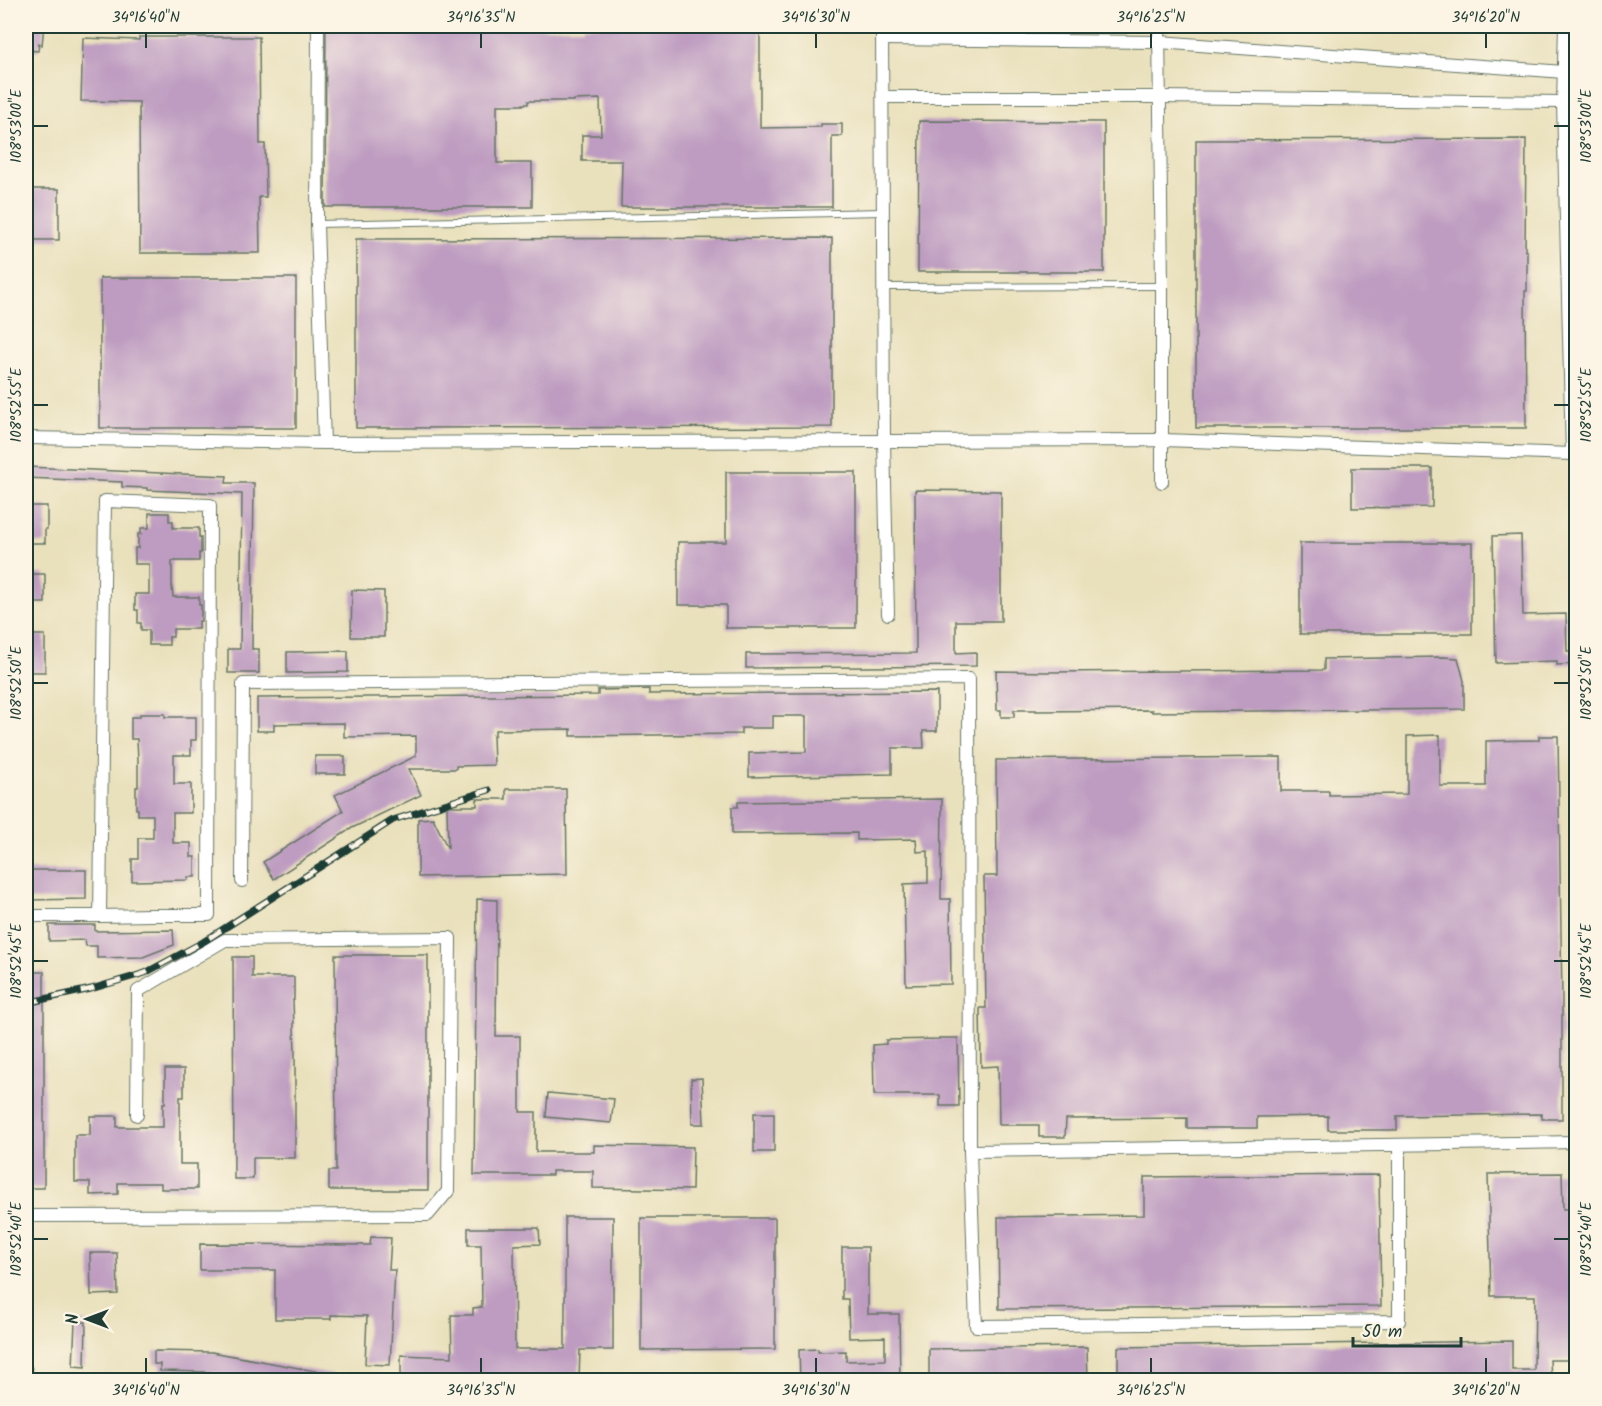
<svg xmlns="http://www.w3.org/2000/svg" width="1602" height="1406" font-family="Kalam,sans-serif">
<style>
.building{fill:#be9cc1}
.lines{fill:none;stroke-linecap:round;stroke-linejoin:round}
.lane-casing{stroke:#667664;stroke-width:8}
.street-casing{stroke:#667664;stroke-width:14}
.lane{stroke:#fff;stroke-width:6}
.street{stroke:#fff;stroke-width:12}
.rail-casing{stroke:#1f3d34;stroke-width:7}
.rail{stroke:#fcf5e5;stroke-width:4.5;stroke-dasharray:14;stroke-linecap:butt}
.ticks{fill:none;stroke:#1f3d34;stroke-width:2}
.neatline{fill:none;stroke:#1f3d34;stroke-width:2}
.ticks-label{font-size:15px;text-anchor:middle;fill:#1f3d34}
</style>
<rect width="100%" height="100%" fill="#fcf5e5"/>
<filter id="ink" filterUnits="userSpaceOnUse"><feTurbulence type="fractalNoise" baseFrequency=".0167" numOctaves="2"/><feDisplacementMap in="SourceGraphic" scale="12" xChannelSelector="R" yChannelSelector="G"/><feConvolveMatrix kernelMatrix="1 2 1 2 8 2 1 2 1" color-interpolation-filters="sRGB"/></filter>
<filter id="wash" filterUnits="userSpaceOnUse"><feTurbulence type="fractalNoise" baseFrequency=".008" numOctaves="4" result="noise"/><feDisplacementMap in="SourceGraphic" scale="24" xChannelSelector="R" yChannelSelector="G"/><feGaussianBlur stdDeviation="1.35" result="paint"/><feColorMatrix in="noise" values="0 0 0 0 0 0 0 0 0 0 0 0 0 0 0 0 0 1.4 0 .05"/><feComposite in="paint" operator="in"/></filter>
<g filter="url(#wash)">
<rect width="100%" height="100%" fill="#e9e0bc"/>
<g id="blocks">
<g class="building">
<path d="M 26,26 L 44,26 L 42,45 L 39,43 L 38,51 L 26,50 Z"/>
<path d="M 326,26 L 497,26 L 497,27 L 524,28 L 583,28 L 583,26 L 760,26 L 760,128 L 821,127 L 821,124 L 842,124 L 842,136 L 832,136 L 832,207 L 621,207 L 622,161 L 582,161 L 582,135 L 601,135 L 600,99 L 574,100 L 574,101 L 528,101 L 528,104 L 523,104 L 523,105 L 497,105 L 497,163 L 532,163 L 532,207 L 325,207 Z"/>
<path d="M 139,37 L 259,37 L 260,144 L 265,144 L 266,197 L 259,197 L 260,253 L 140,253 L 139,102 L 81,101 L 83,38 L 139,40 Z"/>
<path d="M 919,121 L 1104,122 L 1104,272 L 918,272 Z"/>
<path d="M 1526,139 L 1525,251 L 1527,251 L 1527,291 L 1525,291 L 1526,428 L 1196,428 L 1196,140 Z"/>
<rect x="26" y="189" width="33" height="51"/>
<path d="M 832,238 L 832,427 L 356,428 L 356,239 Z"/>
<rect x="100" y="278" width="196" height="150"/>
<path d="M 26,467 L 227,476 L 226,483 L 254,483 L 252,649 L 259,649 L 259,673 L 228,673 L 228,649 L 240,649 L 242,494 L 147,490 L 147,488 L 122,487 L 122,482 L 26,478 Z"/>
<path d="M 1352,468 L 1432,468 L 1432,507 L 1352,508 Z"/>
<path d="M 726,472 L 856,472 L 856,628 L 726,628 L 726,605 L 678,605 L 678,542 L 726,542 Z"/>
<path d="M 915,490 L 1001,491 L 1001,621 L 956,621 L 956,653 L 976,652 L 976,666 L 746,668 L 746,654 L 916,653 Z"/>
<path d="M 26,506 L 47,506 L 47,529 L 45,529 L 45,543 L 26,543 Z"/>
<path d="M 149,513 L 169,513 L 169,521 L 173,521 L 173,528 L 199,528 L 199,537 L 201,537 L 201,553 L 199,553 L 199,561 L 172,561 L 172,587 L 173,597 L 199,597 L 199,605 L 201,605 L 201,621 L 199,621 L 199,629 L 173,629 L 173,637 L 169,637 L 169,645 L 149,645 L 149,630 L 141,630 L 141,623 L 138,623 L 138,610 L 135,610 L 135,594 L 149,594 L 149,564 L 135,564 L 135,548 L 138,548 L 138,534 L 141,534 L 141,528 L 149,528 Z"/>
<path d="M 1521,535 L 1523,615 L 1566,614 L 1567,651 L 1570,651 L 1570,653 L 1576,653 L 1576,664 L 1557,665 L 1557,661 L 1496,663 L 1493,536 Z"/>
<rect x="1300" y="543" width="172" height="91"/>
<path d="M 33,574 L 45,574 L 45,603 L 26,603 L 26,575 L 33,575 Z"/>
<path d="M 352,590 L 384,591 L 384,637 L 351,637 Z"/>
<rect x="26" y="635" width="19" height="37"/>
<path d="M 348,651 L 348,672 L 287,673 L 287,652 Z"/>
<path d="M 1443,657 L 1458,658 L 1464,681 L 1464,709 L 1152,712 L 1152,710 L 1036,711 L 1036,710 L 1014,710 L 1014,717 L 1001,717 L 1001,710 L 997,710 L 996,671 L 1047,672 L 1324,670 L 1324,659 Z"/>
<path d="M 649,689 L 649,694 L 937,692 L 937,731 L 923,731 L 924,748 L 892,748 L 892,774 L 749,777 L 749,753 L 806,752 L 806,716 L 773,716 L 773,728 L 741,728 L 741,734 L 571,736 L 571,729 L 495,730 L 495,735 L 493,735 L 494,765 L 456,766 L 456,769 L 409,769 L 421,795 L 352,828 L 274,879 L 263,862 L 343,811 L 335,795 L 416,756 L 416,736 L 344,737 L 344,723 L 274,724 L 274,731 L 257,731 L 257,698 L 598,695 L 598,690 Z"/>
<path d="M 140,714 L 165,714 L 165,717 L 196,717 L 196,740 L 191,740 L 191,755 L 174,755 L 174,784 L 191,784 L 191,813 L 173,813 L 173,843 L 191,843 L 191,857 L 195,857 L 195,877 L 188,877 L 188,880 L 132,881 L 132,859 L 138,859 L 138,838 L 153,838 L 153,815 L 138,815 L 138,809 L 136,809 L 136,787 L 138,787 L 138,760 L 137,739 L 131,739 L 131,717 L 140,717 Z"/>
<path d="M 1440,735 L 1440,786 L 1486,786 L 1486,741 L 1539,740 L 1539,736 L 1558,736 L 1562,1000 L 1562,1119 L 1542,1119 L 1542,1114 L 1397,1116 L 1397,1130 L 1328,1130 L 1328,1116 L 1257,1117 L 1257,1128 L 1187,1128 L 1187,1118 L 1066,1119 L 1065,1137 L 1039,1137 L 1039,1125 L 999,1125 L 998,1066 L 981,1067 L 980,1008 L 986,1008 L 984,876 L 997,876 L 996,760 L 1281,757 L 1281,791 L 1329,791 L 1329,795 L 1407,794 L 1407,736 Z"/>
<rect x="315" y="756" width="30" height="18"/>
<path d="M 506,789 L 566,789 L 567,874 L 418,877 L 418,819 L 433,818 L 448,849 L 447,806 L 477,806 L 477,799 L 506,799 Z"/>
<path d="M 942,799 L 941,899 L 950,899 L 951,984 L 906,985 L 904,884 L 928,883 L 928,851 L 917,852 L 916,839 L 857,840 L 857,833 L 732,834 L 732,807 L 738,807 L 738,802 Z"/>
<path d="M 26,870 L 86,870 L 86,899 L 27,900 Z"/>
<path d="M 477,899 L 497,900 L 496,1036 L 520,1036 L 520,1112 L 536,1112 L 536,1152 L 594,1152 L 594,1145 L 693,1147 L 692,1190 L 593,1188 L 593,1171 L 552,1171 L 552,1175 L 474,1175 Z"/>
<path d="M 49,925 L 95,925 L 95,931 L 173,930 L 174,945 L 143,957 L 97,958 L 97,946 L 86,946 L 85,940 L 49,941 Z"/>
<path d="M 335,955 L 428,955 L 428,1190 L 329,1190 L 329,1171 L 336,1171 Z"/>
<path d="M 233,957 L 252,957 L 252,977 L 294,977 L 294,1000 L 293,1000 L 295,1052 L 295,1158 L 253,1158 L 253,1179 L 234,1179 Z"/>
<rect x="26" y="972" width="18" height="216"/>
<path d="M 939,1038 L 958,1038 L 959,1106 L 940,1106 L 940,1095 L 874,1095 L 873,1045 L 886,1044 L 886,1040 L 939,1039 Z"/>
<path d="M 165,1069 L 184,1069 L 184,1097 L 180,1097 L 180,1164 L 197,1164 L 197,1189 L 161,1189 L 161,1183 L 118,1183 L 118,1194 L 90,1195 L 90,1182 L 75,1182 L 75,1135 L 90,1135 L 90,1116 L 117,1116 L 117,1127 L 163,1127 L 163,1103 L 165,1103 Z"/>
<path d="M 702,1078 L 704,1124 L 692,1124 L 691,1079 Z"/>
<path d="M 548,1093 L 614,1099 L 611,1123 L 546,1117 Z"/>
<rect x="754" y="1113" width="20" height="39"/>
<path d="M 1562,1173 L 1563,1209 L 1576,1209 L 1576,1360 L 1550,1360 L 1551,1380 L 1118,1380 L 1118,1347 L 1512,1341 L 1512,1370 L 1534,1370 L 1535,1296 L 1491,1296 L 1488,1174 Z"/>
<path d="M 1379,1175 L 1381,1306 L 999,1309 L 998,1217 L 1144,1215 L 1144,1177 Z"/>
<path d="M 565,1217 L 613,1217 L 613,1350 L 580,1350 L 579,1380 L 401,1380 L 401,1355 L 452,1357 L 451,1315 L 473,1315 L 473,1308 L 482,1307 L 481,1245 L 468,1245 L 468,1228 L 539,1228 L 540,1244 L 514,1245 L 515,1349 L 565,1349 Z"/>
<path d="M 641,1218 L 775,1218 L 775,1349 L 641,1350 Z"/>
<path d="M 371,1237 L 391,1238 L 389,1270 L 395,1270 L 390,1365 L 365,1364 L 367,1316 L 331,1315 L 331,1319 L 275,1319 L 275,1270 L 200,1270 L 200,1244 L 370,1245 Z"/>
<path d="M 842,1247 L 868,1247 L 868,1314 L 899,1314 L 900,1380 L 800,1380 L 799,1350 L 818,1349 L 818,1352 L 846,1351 L 846,1361 L 885,1360 L 885,1337 L 849,1338 L 848,1299 L 842,1299 Z"/>
<path d="M 90,1253 L 117,1253 L 118,1294 L 91,1295 Z"/>
<path d="M 75,1322 L 86,1322 L 85,1367 L 73,1366 Z"/>
<path d="M 1087,1347 L 1088,1380 L 929,1380 L 929,1349 Z"/>
<path d="M 154,1351 L 212,1352 L 337,1375 L 336,1380 L 256,1380 L 208,1372 L 160,1371 L 160,1364 L 154,1364 Z"/>
</g>
</g>
</g>
<g filter="url(#ink)">
<use href="#blocks" fill-opacity="0" stroke="#667664" stroke-width="1.5"/>
<g class="lines">
<defs>
<g id="lane">
<path d="M 318,224 L 883,212"/>
<path d="M 884,287 L 1162,286"/>
</g>
<g id="street">
<path d="M 318,26 L 317,224 L 324,443"/>
<path d="M 882,26 L 884,441 L 888,614"/>
<path d="M 1159,26 L 1162,286 L 1162,482"/>
<path d="M 882,39 L 1159,42 L 1564,72 L 1576,71"/>
<path d="M 883,97 L 1160,97 L 1563,102 L 1576,101"/>
<path d="M 26,438 L 324,443 L 1163,440 L 1572,454 L 1563,102 L 1565,26"/>
<path d="M 242,881 L 243,684 L 969,679 L 970,1151"/>
<path d="M 26,916 L 100,916 L 105,501 L 210,505 L 209,915 L 151,915 L 100,916"/>
<path d="M 1399,1145 L 1399,1321 L 976,1326 L 970,1151 L 1576,1142"/>
<path d="M 26,1216 L 428,1215 L 448,1191 L 450,938 L 225,940 L 138,991 L 137,1115"/>
<path d="M 26,1370 L 28,1380"/>
</g>
</defs>
<use href="#lane" class="lane-casing"/>
<use href="#street" class="street-casing"/>
<use href="#lane" class="lane"/>
<use href="#street" class="street"/>
<defs>
<path id="rail" d="M 26,1003 L 91,989 L 145,973 L 203,942 L 393,820 L 489,790"/>
</defs>
<use href="#rail" class="rail-casing"/>
<use href="#rail" class="rail"/>
</g>
</g>
<path class="ticks" d="M 146,33 L 146,48M 481,33 L 481,48M 816,33 L 816,48M 1151,33 L 1151,48M 1486,33 L 1486,48M 33,126 L 48,126M 1554,126 L 1569,126M 33,405 L 48,405M 1554,405 L 1569,405M 33,683 L 48,683M 1554,683 L 1569,683M 33,961 L 48,961M 1554,961 L 1569,961M 33,1239 L 48,1239M 1554,1239 L 1569,1239M 146,1358 L 146,1373M 481,1358 L 481,1373M 816,1358 L 816,1373M 1151,1358 L 1151,1373M 1486,1358 L 1486,1373"/>
<rect width="1602" height="1406" fill="none" stroke="#fcf5e5" stroke-width="66"/>
<g transform="translate(87 1319) rotate(270)" stroke="#fcf5e5" stroke-width="4.5" paint-order="stroke">
<path d="M0-4.5L10 22L0 15L-10 22Z" fill="#1f3d34"/>
<text y="-9" font-size="16" font-weight="bold" text-anchor="middle" fill="#1f3d34">N</text>
</g>
<path d="M1353 1337v9h108v-9" fill="none" stroke="#1f3d34" stroke-width="3"/>
<text x="1362" y="1337" font-size="18" fill="#1f3d34" stroke="#fcf5e5" stroke-width="4.5" paint-order="stroke">50 m</text>
<rect x="33" y="33" width="1536" height="1340" class="neatline"/>
<g class="ticks-label">
<text x="146" y="22">34°16'40"N</text>
<text x="481" y="22">34°16'35"N</text>
<text x="816" y="22">34°16'30"N</text>
<text x="1151" y="22">34°16'25"N</text>
<text x="1486" y="22">34°16'20"N</text>
<text transform="translate(1586 126) rotate(-90)" y="5">108°53'00"E</text>
<text transform="translate(16 126) rotate(-90)" y="5">108°53'00"E</text>
<text transform="translate(1586 405) rotate(-90)" y="5">108°52'55"E</text>
<text transform="translate(16 405) rotate(-90)" y="5">108°52'55"E</text>
<text transform="translate(1586 683) rotate(-90)" y="5">108°52'50"E</text>
<text transform="translate(16 683) rotate(-90)" y="5">108°52'50"E</text>
<text transform="translate(1586 961) rotate(-90)" y="5">108°52'45"E</text>
<text transform="translate(16 961) rotate(-90)" y="5">108°52'45"E</text>
<text transform="translate(1586 1239) rotate(-90)" y="5">108°52'40"E</text>
<text transform="translate(16 1239) rotate(-90)" y="5">108°52'40"E</text>
<text x="146" y="1395">34°16'40"N</text>
<text x="481" y="1395">34°16'35"N</text>
<text x="816" y="1395">34°16'30"N</text>
<text x="1151" y="1395">34°16'25"N</text>
<text x="1486" y="1395">34°16'20"N</text>
</g>
</svg>
